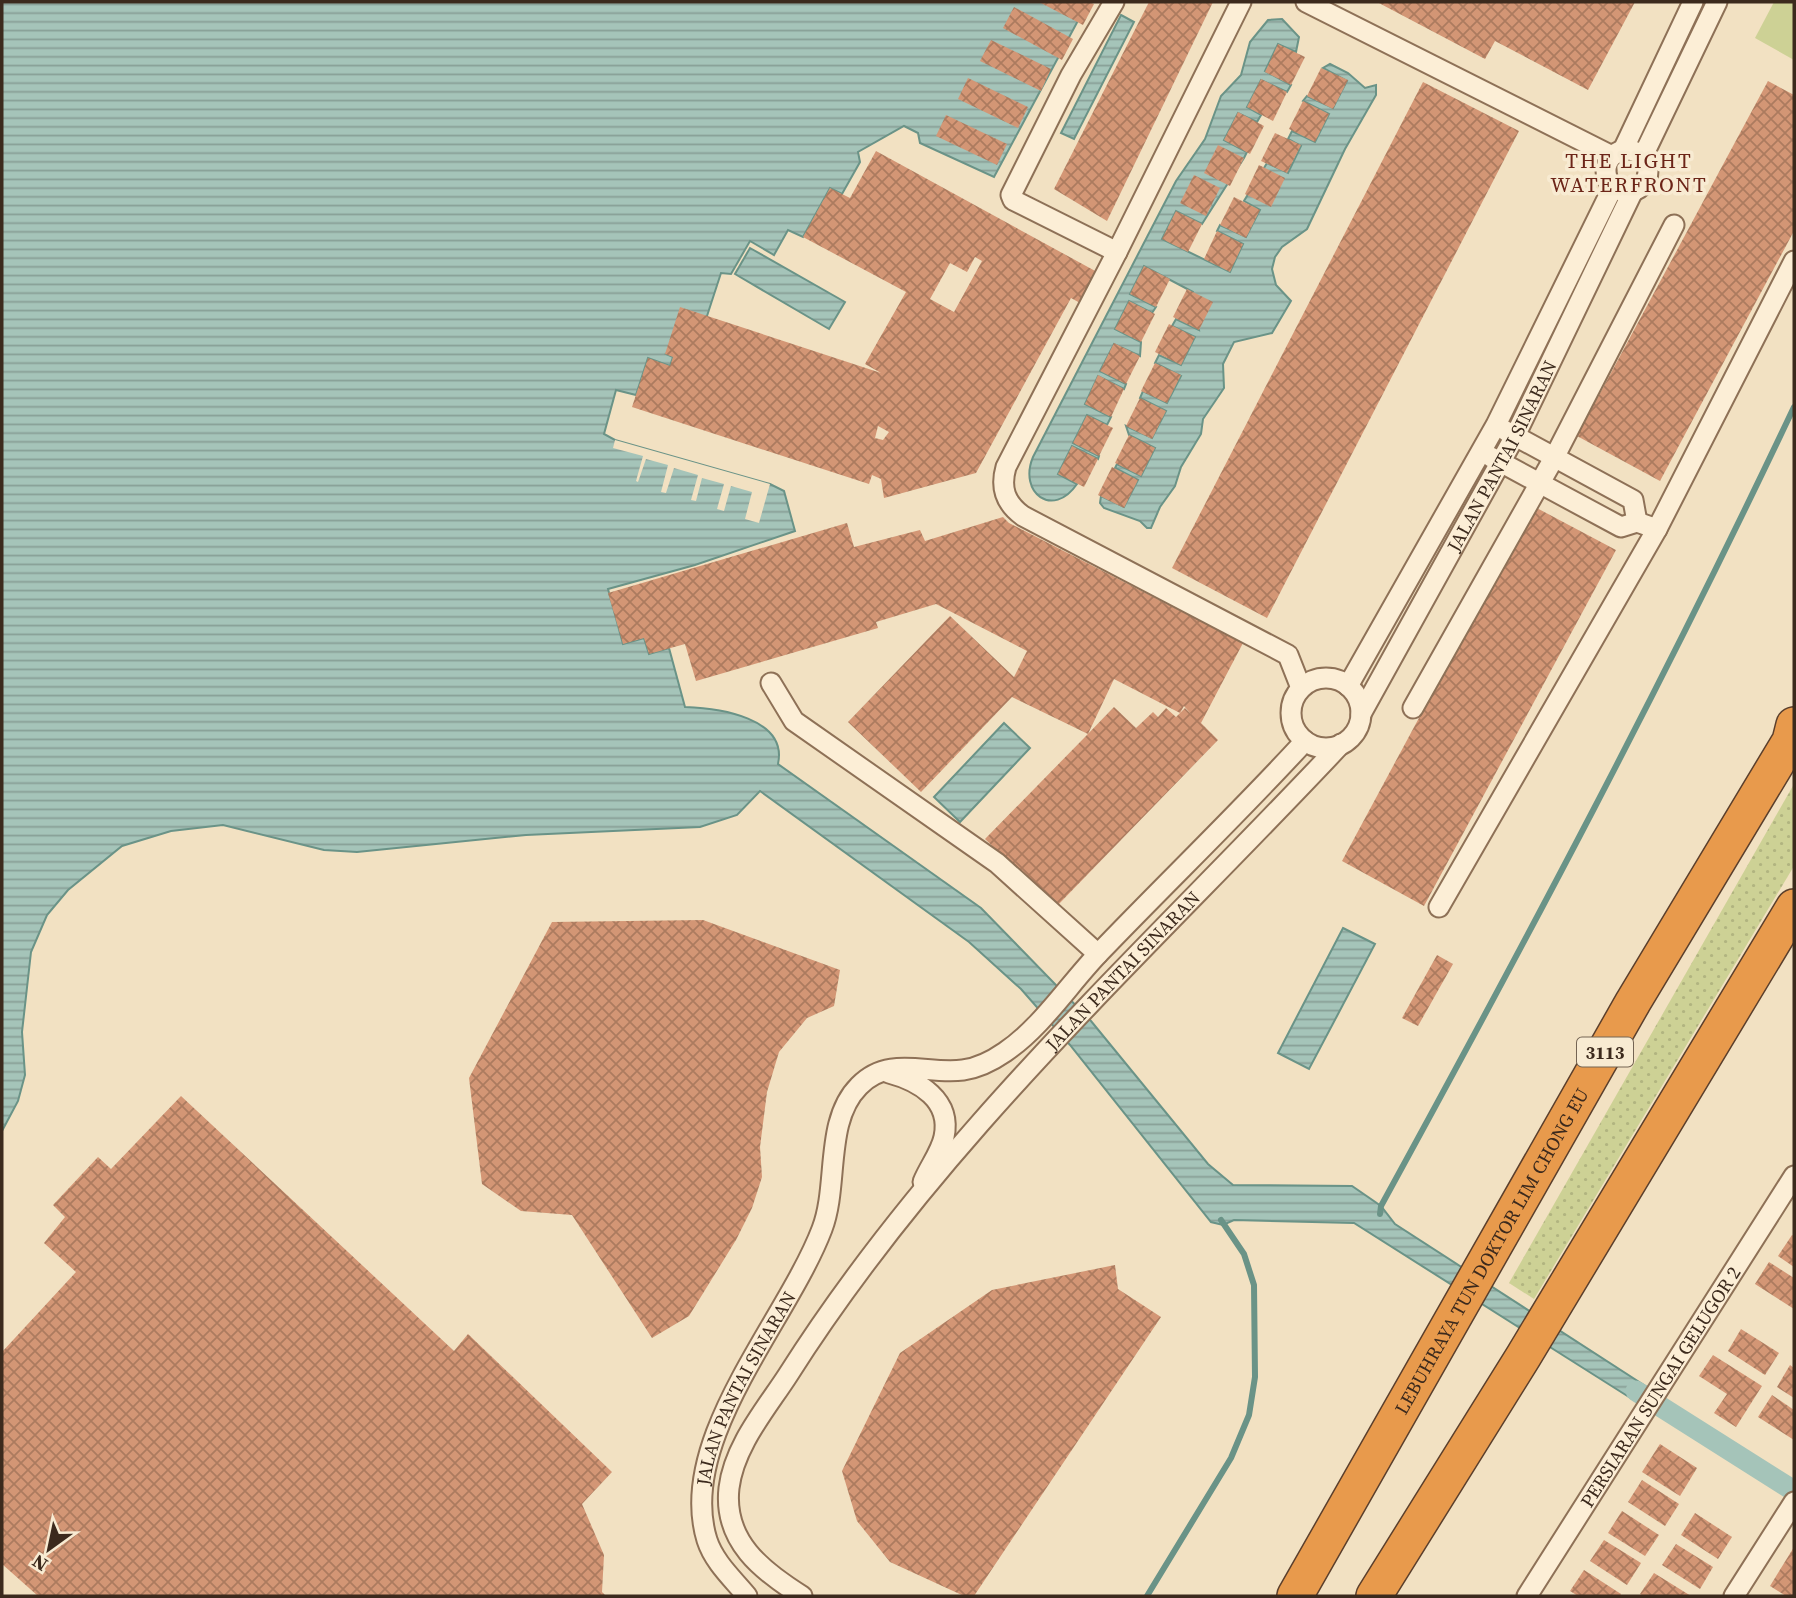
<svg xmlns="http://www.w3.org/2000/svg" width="1796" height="1598" font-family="'Source Serif 4',serif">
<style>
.grass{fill:url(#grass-dots)}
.pitch{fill:#cdd195}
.water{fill:url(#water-rules);stroke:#6a9387;stroke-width:2}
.pier{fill:#f2e1c2}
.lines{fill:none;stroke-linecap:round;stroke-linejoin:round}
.stream{stroke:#6a9387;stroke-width:6}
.canal{stroke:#a5c4b9;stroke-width:21}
.building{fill:url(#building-cross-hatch);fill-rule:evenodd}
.street-casing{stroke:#8e7157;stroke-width:23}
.highway-casing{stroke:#5b3f2c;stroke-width:38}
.street{stroke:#fceed6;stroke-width:19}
.highway{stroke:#e89a4c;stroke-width:35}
.labels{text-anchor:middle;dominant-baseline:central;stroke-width:7;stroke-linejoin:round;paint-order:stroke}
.shield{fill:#f8ebd2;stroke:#746453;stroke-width:2}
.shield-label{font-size:18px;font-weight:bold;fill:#3c2a1d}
.street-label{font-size:19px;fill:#3c2a1d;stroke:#f8ebd2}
.neighbourhood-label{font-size:21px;letter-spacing:2px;fill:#6c2518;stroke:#f8ebd2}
</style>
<defs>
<pattern id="grass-dots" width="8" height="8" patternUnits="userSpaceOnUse" patternTransform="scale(1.75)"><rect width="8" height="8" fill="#cdd195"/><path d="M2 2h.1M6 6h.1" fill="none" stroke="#b1b480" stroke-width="1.8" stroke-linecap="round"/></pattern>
<pattern id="water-rules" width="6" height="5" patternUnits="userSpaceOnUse" patternTransform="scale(1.75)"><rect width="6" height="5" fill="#a5c4b9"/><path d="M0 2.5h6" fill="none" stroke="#889f96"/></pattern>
<pattern id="building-cross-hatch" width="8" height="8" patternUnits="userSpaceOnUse" patternTransform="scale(1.75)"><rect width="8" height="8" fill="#d39675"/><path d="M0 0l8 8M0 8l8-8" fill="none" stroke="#ac7b5f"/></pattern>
</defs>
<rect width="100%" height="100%" fill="#f2e1c2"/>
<path class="grass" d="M 1794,784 L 1794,866 L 1534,1299 L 1509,1283 Z"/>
<path class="pitch" d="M 1774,2 L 1794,2 L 1794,60 L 1755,38 Z"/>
<g class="water">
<path d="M 2,2 L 1088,2 L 994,177 L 920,143 L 918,133 L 904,126 L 858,152 L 860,162 L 842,194 L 830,188 L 803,237 L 788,230 L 774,255 L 750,241 L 731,274 L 721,273 L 707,316 L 666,354 L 673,357 L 670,366 L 648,358 L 636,395 L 616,390 L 604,434 L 615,440 L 770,484 L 784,491 L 795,531 L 695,565 L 608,589 L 623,644 L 644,638 L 649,654 L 669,648 L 685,707 C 719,708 788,718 778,764 L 981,908 L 1091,1021 L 1208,1164 L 1233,1185 L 1352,1186 L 1381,1206 L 1395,1224 L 1650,1389 L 1640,1404 L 1354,1223 L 1234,1220 L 1223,1225 L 1211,1222 L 1070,1045 L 1021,989 L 969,942 L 760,791 L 737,815 L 700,827 L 526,835 L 357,852 L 324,850 L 223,825 L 171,831 L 122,846 L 68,890 L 47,915 L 31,952 L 22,1032 L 25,1075 L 18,1101 L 2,1131 Z"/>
<path d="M 1121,15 L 1134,22 L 1074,139 L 1061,133 Z"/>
<path d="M 1282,19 L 1299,37 L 1296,52 L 1278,44 L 1265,71 L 1291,85 L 1287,92 L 1261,80 L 1247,107 L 1261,115 L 1257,122 L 1238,113 L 1224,140 L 1247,152 L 1244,158 L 1202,224 L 1176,211 L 1162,239 L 1230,272 L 1243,244 L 1217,231 L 1220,225 L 1246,237 L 1260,210 L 1244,201 L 1267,163 L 1288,173 L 1301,146 L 1288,139 L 1292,131 L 1315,142 L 1329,114 L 1303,101 L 1307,96 L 1333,108 L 1347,81 L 1323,68 L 1330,64 L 1348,73 L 1365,88 L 1376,85 L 1376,95 L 1345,149 L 1307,229 L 1282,247 L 1275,257 L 1272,269 L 1276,285 L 1291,301 L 1272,333 L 1234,342 L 1223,364 L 1224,388 L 1203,419 L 1201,434 L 1181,467 L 1175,486 L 1160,507 L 1151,528 L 1147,528 L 1140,521 L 1104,508 L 1100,503 L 1101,496 L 1124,507 L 1138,480 L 1115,468 L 1117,464 L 1141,476 L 1155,448 L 1129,435 L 1126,426 L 1152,438 L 1166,411 L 1140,398 L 1143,391 L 1167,403 L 1181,376 L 1155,363 L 1159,355 L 1181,365 L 1195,337 L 1172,326 L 1176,319 L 1199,330 L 1193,292 L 1144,266 L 1130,294 L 1156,307 L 1152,313 L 1129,301 L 1115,329 L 1141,342 L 1140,356 L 1114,344 L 1100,371 L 1126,384 L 1124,389 L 1098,376 L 1085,404 L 1111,417 L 1107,425 L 1087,415 L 1073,443 L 1099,456 L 1098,459 L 1072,446 L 1058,474 L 1077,484 C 1053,519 1018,493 1033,457 L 1176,181 L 1205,139 L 1221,96 L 1241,75 L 1250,42 L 1268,20 Z"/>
<path d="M 750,248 L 845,302 L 829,329 L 735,274 Z"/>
<path d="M 1004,723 L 1030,748 L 960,822 L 934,797 Z"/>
<path d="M 1343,928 L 1375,944 L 1309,1069 L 1278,1053 Z"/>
</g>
<path class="pier" d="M 615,440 L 770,484 L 759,523 L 745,519 L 752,492 L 731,486 L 724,511 L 717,509 L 724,484 L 702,478 L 696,501 L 691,500 L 698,475 L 674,468 L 666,493 L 661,492 L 668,465 L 646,459 L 638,482 L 636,481 L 643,456 L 613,448 Z"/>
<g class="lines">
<g class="stream">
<path d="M 1380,1214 L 1381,1206 C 1525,943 1666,678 1794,407"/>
<path d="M 1147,1596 L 1231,1458 L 1249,1415 L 1255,1377 L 1254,1285 L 1244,1254 L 1221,1220"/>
</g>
<path class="canal" d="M 1636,1391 L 1794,1491"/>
</g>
<g class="building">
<path d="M 1039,2 L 1089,2 L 1094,4 L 1083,25 Z"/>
<path d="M 1149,2 L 1213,2 L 1107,221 L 1054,189 Z"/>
<path d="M 1377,2 L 1635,2 L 1588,90 L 1495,41 L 1485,59 Z"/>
<path d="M 1014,7 L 1073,39 L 1062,60 L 1003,28 Z"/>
<path d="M 991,40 L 1051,69 L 1041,91 L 980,61 Z"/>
<path d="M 1278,44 L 1305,57 L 1291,85 L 1265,72 Z"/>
<path d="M 1321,68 L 1348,80 L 1333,109 L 1307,96 Z"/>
<path d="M 968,78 L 1028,107 L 1018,128 L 958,99 Z"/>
<path d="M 1261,79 L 1287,92 L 1273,121 L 1247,107 Z"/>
<path d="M 1768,81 L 1794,95 L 1794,231 L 1660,481 L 1577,436 Z"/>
<path d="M 1423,82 L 1519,131 L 1267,618 L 1172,568 Z"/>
<path d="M 1303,101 L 1329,114 L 1315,142 L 1289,129 Z"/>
<path d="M 1238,112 L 1264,126 L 1250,154 L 1224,140 Z"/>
<path d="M 946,115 L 1007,144 L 997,165 L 936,136 Z"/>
<path d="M 1275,133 L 1301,145 L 1287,173 L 1261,161 Z"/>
<path d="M 1218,145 L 1244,158 L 1230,186 L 1204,173 Z"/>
<path d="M 876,151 L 1097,272 L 1080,303 L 1071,298 L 976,473 L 884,498 L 881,479 L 872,475 L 869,484 L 632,407 L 648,358 L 670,366 L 673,357 L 665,354 L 680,307 L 881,373 L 865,364 L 906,292 L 803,237 L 830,188 L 850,198 ZM 975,257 L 982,261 L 954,312 L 930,299 L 950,263 L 967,272 ZM 878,426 L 889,432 L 883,440 L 875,438 Z"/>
<path d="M 1259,165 L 1285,178 L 1271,207 L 1245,194 Z"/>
<path d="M 1194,175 L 1220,188 L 1206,216 L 1180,203 Z"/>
<path d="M 1234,197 L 1260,210 L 1246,238 L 1220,225 Z"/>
<path d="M 1176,211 L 1202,224 L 1188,252 L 1162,239 Z"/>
<path d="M 1217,231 L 1243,244 L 1230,272 L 1204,259 Z"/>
<path d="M 1144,266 L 1170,279 L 1156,307 L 1130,294 Z"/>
<path d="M 1187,289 L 1213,302 L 1199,330 L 1173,317 Z"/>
<path d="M 1129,301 L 1155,314 L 1141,342 L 1115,329 Z"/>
<path d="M 1169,324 L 1195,337 L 1181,365 L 1155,352 Z"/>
<path d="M 1114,343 L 1140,356 L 1126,384 L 1100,371 Z"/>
<path d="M 1155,363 L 1181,375 L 1167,403 L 1141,391 Z"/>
<path d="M 1098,375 L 1124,389 L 1111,417 L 1085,404 Z"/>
<path d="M 1140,398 L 1166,411 L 1152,439 L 1126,426 Z"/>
<path d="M 1087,415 L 1113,428 L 1099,456 L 1073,443 Z"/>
<path d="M 1129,435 L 1155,448 L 1141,476 L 1115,463 Z"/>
<path d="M 1072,446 L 1098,459 L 1084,487 L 1058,474 Z"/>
<path d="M 1112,467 L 1138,480 L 1124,508 L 1098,495 Z"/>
<path d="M 1533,506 L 1616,550 L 1424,906 L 1342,861 Z"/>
<path d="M 1003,517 L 1009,523 L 1243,643 L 1201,723 L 1218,740 L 1056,907 L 985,839 L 1085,737 L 1114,707 L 1136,728 L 1153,712 L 1158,717 L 1166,708 L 1176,717 L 1185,708 L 1191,714 L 1184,706 L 1180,713 L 1114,679 L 1088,734 L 1012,697 L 921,792 L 848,722 L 950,616 L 1014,677 L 1027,651 L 936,604 L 876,622 L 878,628 L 696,681 L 685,644 L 649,654 L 644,638 L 623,644 L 608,593 L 847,523 L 854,547 L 920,530 L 925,541 Z"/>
<path d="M 703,920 L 840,970 L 834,1006 L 807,1018 L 779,1052 L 767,1092 L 760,1147 L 762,1177 L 752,1208 L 736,1240 L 689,1316 L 652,1338 L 572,1215 L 521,1211 L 482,1184 L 469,1078 L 552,922 Z"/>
<path d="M 1437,955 L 1453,964 L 1418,1026 L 1402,1018 Z"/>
<path d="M 181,1096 L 454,1351 L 468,1334 L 612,1472 L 582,1504 L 604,1555 L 602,1592 L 606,1596 L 38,1596 L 2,1564 L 2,1352 L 76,1272 L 44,1243 L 65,1217 L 53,1205 L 98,1157 L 111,1169 Z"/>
<path d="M 1792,1235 L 1794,1236 L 1794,1267 L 1778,1256 Z"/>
<path d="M 1769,1262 L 1794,1278 L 1794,1309 L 1755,1284 Z"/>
<path d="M 1115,1265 L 1118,1289 L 1161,1317 L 974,1596 L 964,1596 L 890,1562 L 857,1521 L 842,1471 L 900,1353 L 992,1290 Z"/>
<path d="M 1741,1329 L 1779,1353 L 1765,1375 L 1728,1351 Z"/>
<path d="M 1713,1355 L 1762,1386 L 1736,1427 L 1714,1413 L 1727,1394 L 1699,1376 Z"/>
<path d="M 1790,1365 L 1794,1368 L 1794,1398 L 1777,1387 Z"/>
<path d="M 1772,1395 L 1794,1410 L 1794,1440 L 1758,1417 Z"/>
<path d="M 1660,1444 L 1697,1468 L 1680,1496 L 1642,1472 Z"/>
<path d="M 1642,1480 L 1679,1504 L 1665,1526 L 1628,1502 Z"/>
<path d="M 1622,1511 L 1659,1535 L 1645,1556 L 1608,1533 Z"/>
<path d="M 1695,1513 L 1732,1537 L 1718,1559 L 1681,1535 Z"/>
<path d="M 1604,1540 L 1641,1563 L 1627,1585 L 1590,1561 Z"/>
<path d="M 1676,1544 L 1713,1567 L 1700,1589 L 1662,1565 Z"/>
<path d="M 1794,1547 L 1794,1596 L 1786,1596 L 1770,1586 Z"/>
<path d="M 1584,1570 L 1621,1594 L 1620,1596 L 1578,1596 L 1570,1591 Z"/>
<path d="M 1654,1573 L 1691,1596 L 1643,1596 L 1640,1594 Z"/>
</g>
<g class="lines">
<defs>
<g id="street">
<path d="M 1114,2 L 1071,75 L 1011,195 L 1013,200 L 1117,252"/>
<path d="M 1241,2 L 1117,252 L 1006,467 C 1000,488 1005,503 1023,516 L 1288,655 L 1301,688"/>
<path d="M 1306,2 L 1612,156"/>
<path d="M 1623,150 L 1693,2"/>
<circle cx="1627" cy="171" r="21"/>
<path d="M 1643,156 L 1717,2"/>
<path d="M 1506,431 L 1633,500 L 1637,522"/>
<path d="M 1491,457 L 1621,527 L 1637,522 L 1657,529"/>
<circle cx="1326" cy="713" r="35"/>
<path d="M 771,683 L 794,721 L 997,863 L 1098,954"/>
<path d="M 1348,686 L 1496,425 L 1613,187"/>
<path d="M 1413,708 L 1554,458 L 1674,225"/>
<path id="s1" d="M 1361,714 L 1515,436 L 1633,191"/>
<path d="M 1439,907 L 1657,529 L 1794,261"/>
<path d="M 889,1073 C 919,1081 952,1100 944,1137 C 941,1152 929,1167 923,1182"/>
<path id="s2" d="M 747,1596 C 733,1579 714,1562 707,1540 C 676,1440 787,1321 822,1229 C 839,1185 824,1121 859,1086 C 889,1055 927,1075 963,1070 C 979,1068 992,1061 1005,1052 C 1042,1027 1069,984 1100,952 C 1168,881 1239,813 1305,741"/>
<path id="s3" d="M 802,1596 C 762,1571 723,1541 729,1488 C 734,1446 766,1409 788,1375 C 938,1138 1150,948 1341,744"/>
<path id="s4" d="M 1527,1596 L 1794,1176"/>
<path d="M 1734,1596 L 1794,1502"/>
</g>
<g id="highway">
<path id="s5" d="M 1295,1596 L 1633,1002 L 1790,741 L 1794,725"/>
<path d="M 1374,1596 L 1523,1357 L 1794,907"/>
</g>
</defs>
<use href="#street" class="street-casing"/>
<use href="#highway" class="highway-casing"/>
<use href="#street" class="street"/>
<use href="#highway" class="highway"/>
</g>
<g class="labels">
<rect class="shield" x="1577" y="1037.5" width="56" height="29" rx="5"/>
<g class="shield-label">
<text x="1605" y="1052">3113</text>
</g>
<g class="street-label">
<text stroke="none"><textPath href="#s1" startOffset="294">JALAN PANTAI SINARAN</textPath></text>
<text stroke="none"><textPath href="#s3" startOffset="793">JALAN PANTAI SINARAN</textPath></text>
<text stroke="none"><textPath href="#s5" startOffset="397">LEBUHRAYA TUN DOKTOR LIM CHONG EU</textPath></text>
<text stroke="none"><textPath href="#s4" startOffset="248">PERSIARAN SUNGAI GELUGOR 2</textPath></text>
<text stroke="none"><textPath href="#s2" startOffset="231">JALAN PANTAI SINARAN</textPath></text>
</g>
<g class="neighbourhood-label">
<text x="1629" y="160">THE LIGHT<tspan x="1629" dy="24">WATERFRONT</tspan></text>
</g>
</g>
<rect width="1796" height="1598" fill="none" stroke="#3c2a1d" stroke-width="7"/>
<g transform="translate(49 1549) rotate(213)" stroke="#f8ebd2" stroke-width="5" paint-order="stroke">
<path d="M0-5L12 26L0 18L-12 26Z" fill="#3c2a1d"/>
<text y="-10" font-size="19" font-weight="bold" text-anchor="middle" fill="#3c2a1d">N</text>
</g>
</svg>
